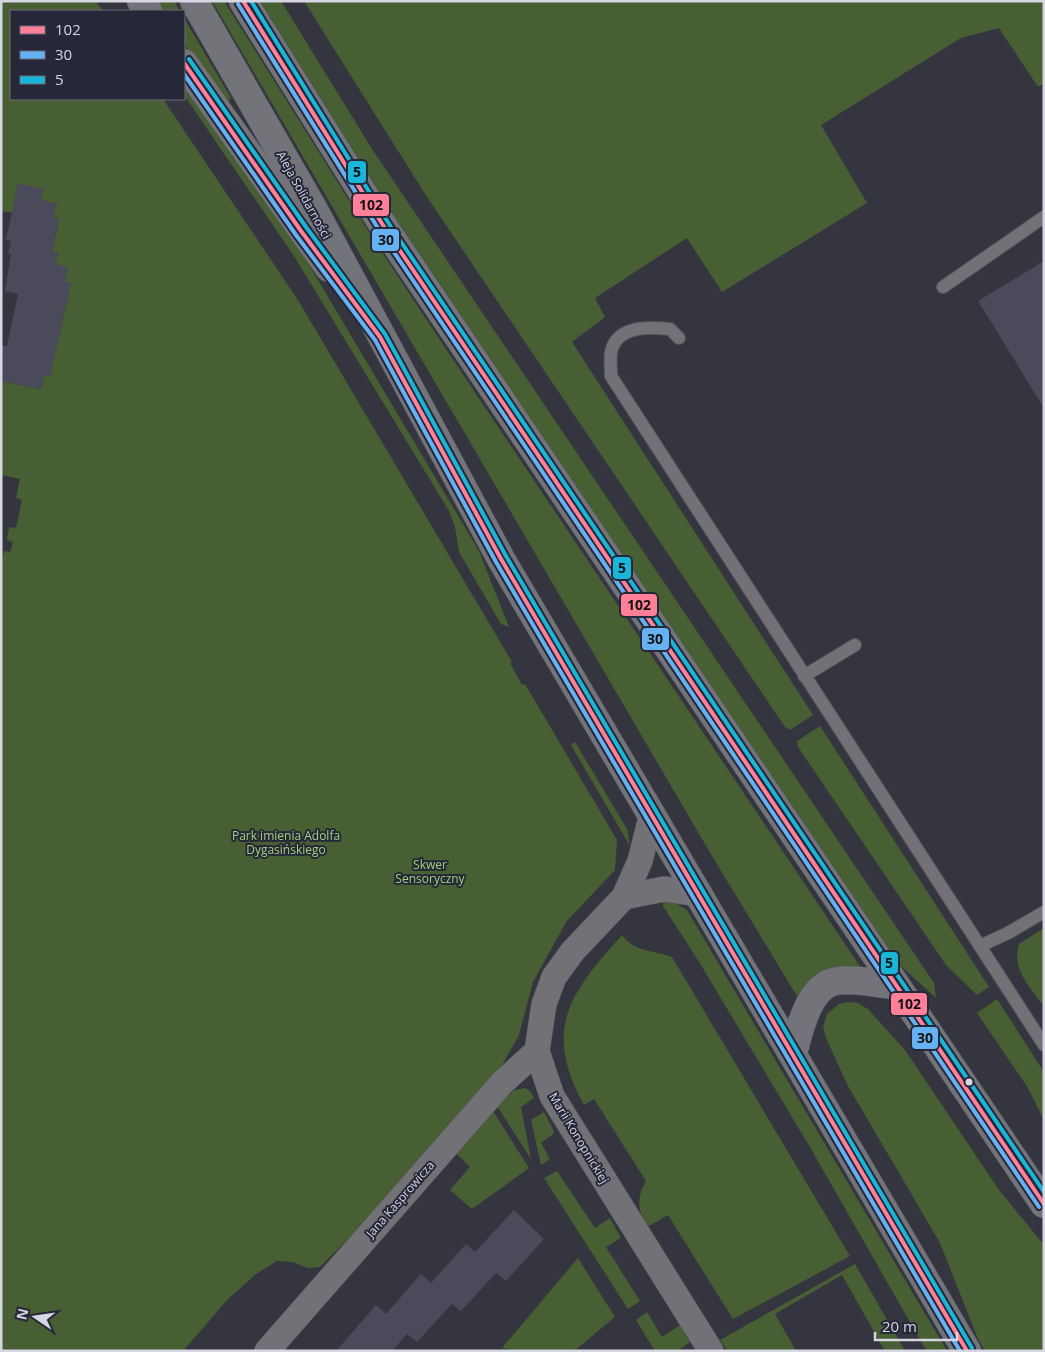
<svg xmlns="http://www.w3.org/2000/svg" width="1045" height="1352" font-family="'Open Sans',sans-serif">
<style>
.green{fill:#475f32}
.building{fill:#4a4a5a}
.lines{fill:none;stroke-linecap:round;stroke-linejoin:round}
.lane-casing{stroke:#53535c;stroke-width:14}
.street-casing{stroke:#53535c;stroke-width:26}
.primary-casing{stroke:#53535c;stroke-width:29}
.lane{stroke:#727276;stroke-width:12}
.street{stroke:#727276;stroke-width:25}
.primary{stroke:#73737a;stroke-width:28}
.bus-1-casing{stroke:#262739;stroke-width:8}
.bus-2-casing{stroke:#262739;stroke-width:8}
.bus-3-casing{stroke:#262739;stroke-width:8}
.bus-1{stroke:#ff8098;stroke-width:4}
.bus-2{stroke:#66b1f2;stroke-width:4}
.bus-3{stroke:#1ab6d8;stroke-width:4}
.bus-dot{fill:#d6d7e3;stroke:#262739;stroke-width:2}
.labels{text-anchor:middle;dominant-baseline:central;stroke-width:4;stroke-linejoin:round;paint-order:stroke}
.street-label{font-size:12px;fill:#d6d7e3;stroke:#262739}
.park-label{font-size:12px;fill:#a2d178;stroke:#262739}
.line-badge{stroke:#262739;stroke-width:2}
.pale-badge-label{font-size:14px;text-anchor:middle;font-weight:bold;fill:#111}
</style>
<rect width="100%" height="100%" fill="#35353f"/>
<g class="green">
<path d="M 1,1 L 95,1 L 103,11 L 11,11 L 11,99 L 163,99 L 298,300 L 512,662 L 510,663 L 522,685 L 525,684 L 617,840 L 615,870 L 566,922 L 533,982 L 519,1035 L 500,1069 L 353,1234 L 320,1267 L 308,1268 L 293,1262 L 277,1261 L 256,1274 L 228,1299 L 183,1351 L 1,1351 L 1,564 L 4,551 L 10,552 L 13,542 L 7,540 L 9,527 L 16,528 L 22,500 L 16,498 L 20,479 L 1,475 L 1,381 L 41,389 L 44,375 L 50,376 L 71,283 L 65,282 L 55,264 L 58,253 L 52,252 L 59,219 L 53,218 L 56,204 L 41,200 L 43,189 L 18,184 L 12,213 L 1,211 Z"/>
<path d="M 153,1 L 174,1 L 180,11 L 161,11 Z"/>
<path d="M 212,1 L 224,1 L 372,237 L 452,358 L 861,968 C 828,962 817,973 798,998 L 712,856 Z"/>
<path d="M 260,1 L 281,1 L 372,149 L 934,983 L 936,998 L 901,966 L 884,944 L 396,219 Z"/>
<path d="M 304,1 L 1044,1 L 1044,83 L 1038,87 L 999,28 L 961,38 L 821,125 L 867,203 L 722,292 L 687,238 L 595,298 L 605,317 L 572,342 L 813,715 L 790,730 L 785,727 L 427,197 Z"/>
<path d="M 184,18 L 231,98 L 227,103 L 184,44 Z"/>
<path d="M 184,78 L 293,238 L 479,551 L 509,627 L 501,624 L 459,552 L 455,527 L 449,511 L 294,256 L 184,95 Z"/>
<path d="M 820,726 L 989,987 L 977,995 L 946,965 L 798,747 L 797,741 Z"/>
<path d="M 575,742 L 627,829 L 630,846 L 571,745 Z"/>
<path d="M 663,900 L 672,901 L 687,910 L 947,1351 L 927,1351 L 923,1345 L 811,1149 L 701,965 L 663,906 Z"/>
<path d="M 1044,928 L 1044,1007 C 1030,986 1011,970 1019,944 Z"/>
<path d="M 622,935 C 634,952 653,950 672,957 L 850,1256 L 733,1319 L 668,1215 L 649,1226 C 637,1212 636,1198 646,1181 L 594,1099 L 584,1105 C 542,1029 570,993 622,935 Z"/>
<path d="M 997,999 L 1044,1072 L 1044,1120 L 1028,1088 L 977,1013 Z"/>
<path d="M 848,1002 L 858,1003 L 868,1009 L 905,1050 L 999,1190 L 1044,1245 L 1044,1351 L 985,1351 L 978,1339 L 940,1243 L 848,1086 L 826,1038 L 823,1027 L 827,1014 L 839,1004 Z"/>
<path d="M 525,1088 L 531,1092 L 534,1098 L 521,1107 L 531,1159 L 497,1106 L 514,1090 Z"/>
<path d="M 493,1111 L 529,1168 L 472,1209 L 450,1190 L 470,1167 L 456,1153 Z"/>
<path d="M 544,1112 L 554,1131 L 553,1134 L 541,1143 L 550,1159 L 541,1165 L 531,1120 Z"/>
<path d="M 557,1171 L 595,1228 L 610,1218 L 621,1238 L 606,1247 L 640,1301 L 628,1309 L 544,1178 Z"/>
<path d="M 578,1258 L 615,1317 L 574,1351 L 524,1351 L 502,1348 Z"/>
<path d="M 855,1264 L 905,1351 L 885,1351 L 842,1275 L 775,1314 L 796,1351 L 728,1351 L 720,1340 Z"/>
<path d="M 647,1312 L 662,1337 L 680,1325 L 690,1342 L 677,1351 L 655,1351 L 636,1320 Z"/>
</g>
<g class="building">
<path d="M 18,183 L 43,189 L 41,200 L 57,204 L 53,218 L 59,219 L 52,252 L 58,253 L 55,264 L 68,267 L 65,282 L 71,283 L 50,376 L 44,375 L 41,389 L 1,381 L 1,345 L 7,346 L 18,294 L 5,291 L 11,254 L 8,254 L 11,241 L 6,240 Z"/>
<path d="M 1044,261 L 1044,408 L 978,301 Z"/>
<path d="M 514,1210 L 544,1239 L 506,1281 L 496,1273 L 461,1311 L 452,1304 L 417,1342 L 407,1334 L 392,1351 L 336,1351 L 376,1305 L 386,1314 L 421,1274 L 431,1283 L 466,1244 L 475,1252 Z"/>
</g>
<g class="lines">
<defs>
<g id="lane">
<path d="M 943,287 L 1044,217"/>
<path d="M 679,338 L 670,329 C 649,327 617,325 611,352 C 610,360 611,368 611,376 L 1044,1045"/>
<path d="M 804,676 L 855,645"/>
<path d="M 980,946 L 1008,933 L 1044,912"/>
</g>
<g id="street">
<path d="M 652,813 L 640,861 L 624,897 L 573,951 L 554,977 L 544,1004 L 537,1051 L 552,1096 L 711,1351"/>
<path d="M 624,897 L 664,889 L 700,894"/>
<path d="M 267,1351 L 502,1083 L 537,1051"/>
</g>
<g id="primary">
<path d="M 141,1 L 148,11"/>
<path d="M 194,1 L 314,210 L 501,559 L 967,1351"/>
<path d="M 243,1 L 386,230 L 1044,1204"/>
<path d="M 184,63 L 329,268"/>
<path d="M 793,1054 C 799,1032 808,985 837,981 C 856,978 876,984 895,985"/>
</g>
</defs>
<use href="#lane" class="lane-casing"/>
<use href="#street" class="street-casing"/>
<use href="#primary" class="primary-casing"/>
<use href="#lane" class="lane"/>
<use href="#street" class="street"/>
<use href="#primary" class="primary"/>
<defs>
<g id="bus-1">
<path d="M 243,1 L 386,230 L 1044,1204"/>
<path d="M 184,63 L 301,231 L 380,337 L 501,559 L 967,1351"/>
</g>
<g id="bus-2">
<path d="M 238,4 L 381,233 L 1039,1207"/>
<path d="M 184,74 L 296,235 L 375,340 L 496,562 L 960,1351"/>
</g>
<g id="bus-3">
<path d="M 251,1 L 391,227 L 1044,1192"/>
<path d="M 189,59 L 306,227 L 385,334 L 506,556 L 972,1348"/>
</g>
</defs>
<use href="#bus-1" class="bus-1-casing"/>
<use href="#bus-2" class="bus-2-casing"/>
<use href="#bus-3" class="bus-3-casing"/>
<use href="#bus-1" class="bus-1"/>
<use href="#bus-2" class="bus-2"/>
<use href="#bus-3" class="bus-3"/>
</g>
<circle class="bus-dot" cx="969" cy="1082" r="4.5"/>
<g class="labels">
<g class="street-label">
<text transform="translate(304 195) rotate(61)">Aleja Solidarności</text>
<text transform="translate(579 1138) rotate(59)">Marii Konopnickiej</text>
<text transform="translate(400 1199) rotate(-49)">Jana Kasprowicza</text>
</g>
<g class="park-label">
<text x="286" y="835">Park imienia Adolfa<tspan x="286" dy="14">Dygasińskiego</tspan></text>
<text x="430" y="864">Skwer<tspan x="430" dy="14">Sensoryczny</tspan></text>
</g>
</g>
<g class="line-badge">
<rect x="347" y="160" width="20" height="24" rx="5" fill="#1ab6d8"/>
<rect x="352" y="193" width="38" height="24" rx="5" fill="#ff8098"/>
<rect x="371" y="228" width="29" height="24" rx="5" fill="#66b1f2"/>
<rect x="612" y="556" width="20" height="24" rx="5" fill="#1ab6d8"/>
<rect x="620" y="593" width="38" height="24" rx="5" fill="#ff8098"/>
<rect x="641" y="627" width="29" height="24" rx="5" fill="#66b1f2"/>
<rect x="880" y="951" width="19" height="24" rx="5" fill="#1ab6d8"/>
<rect x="890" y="992" width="38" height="24" rx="5" fill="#ff8098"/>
<rect x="911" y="1026" width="28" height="24" rx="5" fill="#66b1f2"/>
</g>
<g class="pale-badge-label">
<text x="357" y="177">5</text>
<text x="371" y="210">102</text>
<text x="386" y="245">30</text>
<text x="622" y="573">5</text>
<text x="639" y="610">102</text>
<text x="655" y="644">30</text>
<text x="889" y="968">5</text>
<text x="909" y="1009">102</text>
<text x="925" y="1043">30</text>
</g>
<rect width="1045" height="1352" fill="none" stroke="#d6d7e3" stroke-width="5"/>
<rect x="10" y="10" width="175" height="90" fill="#262739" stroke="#6c6d7d"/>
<rect x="20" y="26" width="25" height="8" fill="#ff8098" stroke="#6c6d7d"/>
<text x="55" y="35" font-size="15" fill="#d6d7e3">102</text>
<rect x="20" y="51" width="25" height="8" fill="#66b1f2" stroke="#6c6d7d"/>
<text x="55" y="60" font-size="15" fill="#d6d7e3">30</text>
<rect x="20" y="76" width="25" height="8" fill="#1ab6d8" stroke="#6c6d7d"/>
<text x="55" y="85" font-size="15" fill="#d6d7e3">5</text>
<g transform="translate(35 1317) rotate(283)" stroke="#262739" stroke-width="4" paint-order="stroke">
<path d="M0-4L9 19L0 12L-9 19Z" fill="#d6d7e3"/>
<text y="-8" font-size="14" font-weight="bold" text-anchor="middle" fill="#d6d7e3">N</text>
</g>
<path d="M875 1332v8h82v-8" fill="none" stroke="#d6d7e3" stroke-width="2.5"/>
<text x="882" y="1332" font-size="15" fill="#d6d7e3" stroke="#262739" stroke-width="4" paint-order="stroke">20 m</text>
</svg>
